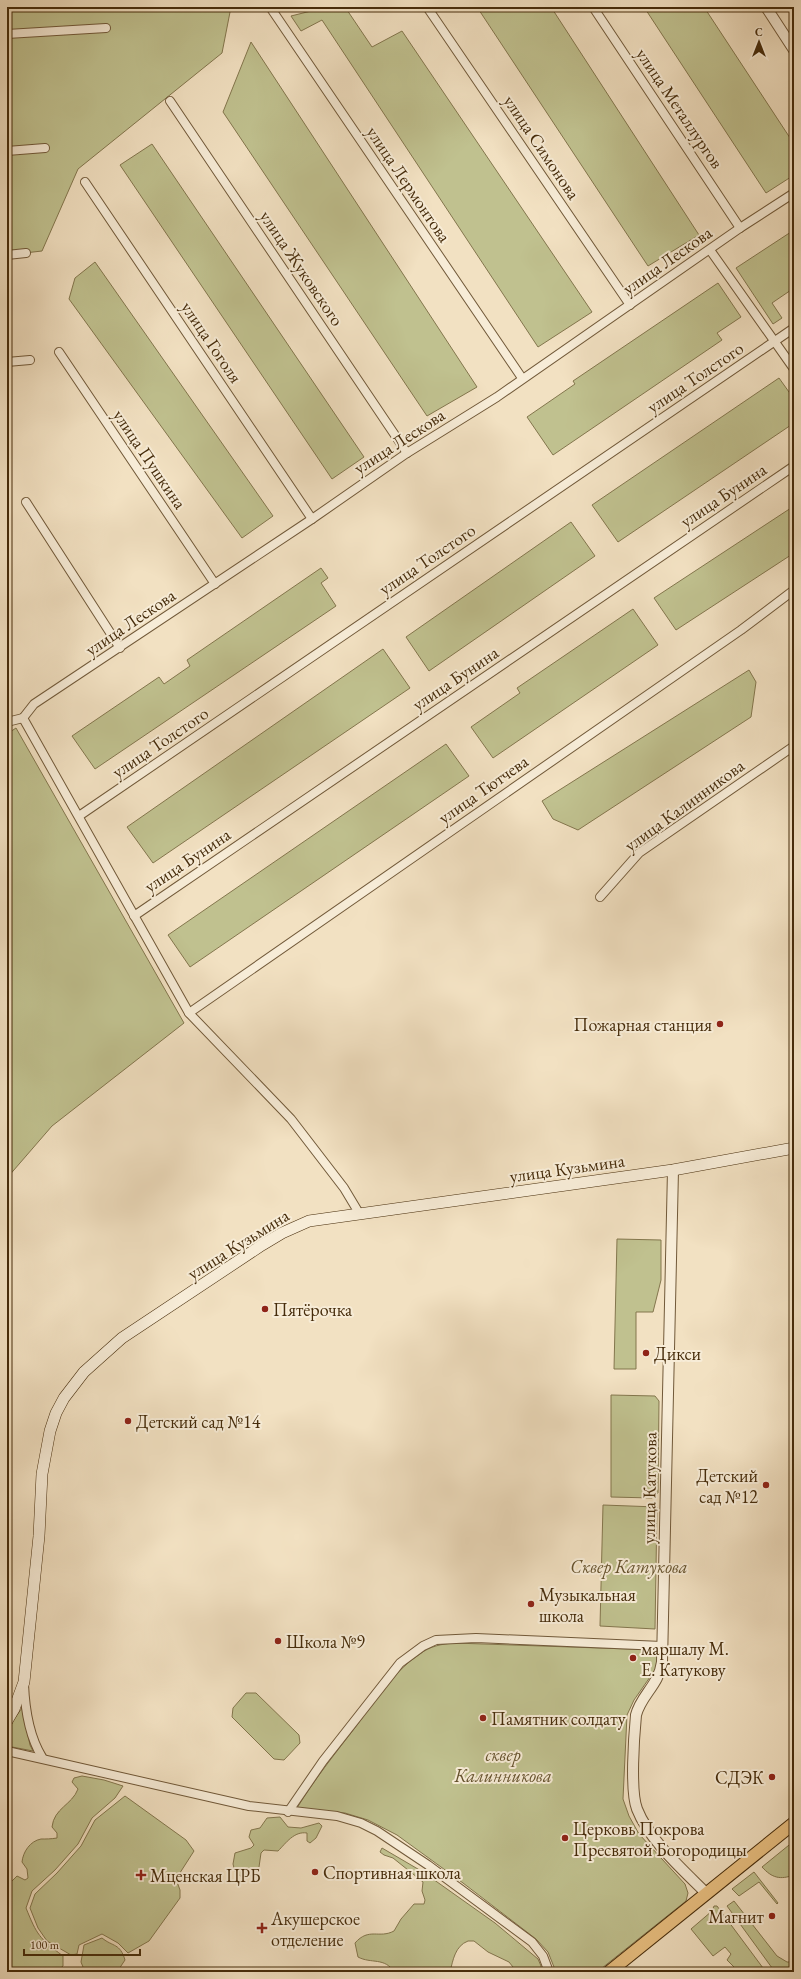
<svg xmlns="http://www.w3.org/2000/svg" width="801" height="1979" font-family="'EB Garamond',serif">
<style>
.green{fill:#c0c18f;stroke:#83764d}
.lines{fill:none;stroke-linecap:round;stroke-linejoin:round}
.minor-casing{stroke:#715939;stroke-width:10}
.tertiary-casing{stroke:#715939;stroke-width:12}
.secondary-casing{stroke:#462c0b;stroke-width:12}
.primary-casing{stroke:#462c0b;stroke-width:14}
.minor{stroke:#f7ecd7;stroke-width:8}
.tertiary{stroke:#f7ecd7;stroke-width:10}
.secondary{stroke:#f7ecd7;stroke-width:11}
.primary{stroke:#e9c081;stroke-width:12}
.poi-dot{fill:#8f2418;stroke:#f7ecd7;stroke-width:1.5}
.labels{text-anchor:middle;dominant-baseline:central;stroke-width:4;stroke-linejoin:round;paint-order:stroke}
.street-label{font-size:18px;fill:#462c0b;stroke:#f7ecd7}
.poi-label{font-size:18px;fill:#462c0b;stroke:#f7ecd7;text-anchor:start}
.park-label{font-size:18px;font-style:italic;fill:#64512c;stroke:#f7ecd7}
</style>
<rect width="100%" height="100%" fill="#f2e1c2"/>
<filter id="stains"><feTurbulence type="fractalNoise" baseFrequency=".005" numOctaves="4"/><feColorMatrix values="0 0 0 0 .2 0 0 0 0 .09 0 0 0 0 .02 0 0 0 .5 -.17"/></filter>
<radialGradient id="worn" r=".72"><stop offset=".6" stop-color="#630" stop-opacity="0"/><stop offset="1" stop-color="#630" stop-opacity=".3"/></radialGradient>
<g class="green">
<path d="M 7,7 L 231,7 L 222,53 L 78,169 L 42,251 L 7,255 Z"/>
<path d="M 327,7 L 345,7 L 372,47 L 402,31 L 592,312 L 538,347 L 322,20 L 301,31 L 291,16 Z"/>
<path d="M 477,7 L 551,7 L 699,235 L 648,266 Z"/>
<path d="M 644,7 L 704,7 L 794,144 L 794,175 L 766,193 Z"/>
<path d="M 251,42 L 477,387 L 427,416 L 223,112 Z"/>
<path d="M 152,144 L 364,457 L 332,479 L 120,165 Z"/>
<path d="M 794,230 L 794,288 L 772,303 L 782,318 L 773,324 L 736,268 Z"/>
<path d="M 95,262 L 273,516 L 242,538 L 69,299 L 75,278 Z"/>
<path d="M 718,283 L 741,317 L 717,333 L 722,340 L 553,455 L 527,417 L 575,384 L 573,381 Z"/>
<path d="M 779,378 L 794,399 L 794,423 L 618,542 L 592,505 Z"/>
<path d="M 794,506 L 794,553 L 676,630 L 654,598 Z"/>
<path d="M 571,522 L 595,556 L 429,671 L 406,637 Z"/>
<path d="M 321,568 L 328,578 L 321,583 L 336,606 L 95,769 L 72,736 L 159,677 L 164,684 L 190,666 L 187,660 Z"/>
<path d="M 633,609 L 658,645 L 493,758 L 471,727 L 520,693 L 517,688 Z"/>
<path d="M 383,649 L 410,688 L 153,863 L 127,827 Z"/>
<path d="M 749,670 L 756,682 L 751,717 L 578,830 L 553,819 L 542,801 Z"/>
<path d="M 16,728 L 184,1023 L 52,1126 L 7,1178 L 7,734 Z"/>
<path d="M 446,744 L 469,776 L 190,967 L 168,935 Z"/>
<path d="M 617,1239 L 661,1240 L 661,1280 L 653,1312 L 636,1312 L 636,1369 L 614,1369 Z"/>
<path d="M 611,1395 L 655,1396 L 659,1401 L 658,1493 L 652,1498 L 611,1497 Z"/>
<path d="M 603,1505 L 657,1507 L 655,1629 L 600,1626 Z"/>
<path d="M 454,1643 L 657,1650 L 657,1667 L 634,1700 L 627,1715 L 623,1799 L 629,1816 L 639,1834 L 685,1884 L 688,1893 L 686,1901 L 597,1972 L 556,1972 L 548,1952 L 536,1939 L 463,1883 L 397,1835 L 368,1820 L 345,1813 L 297,1808 C 314,1780 334,1755 354,1729 C 374,1703 392,1672 420,1654 C 430,1646 442,1644 454,1643 Z"/>
<path d="M 246,1693 L 256,1693 L 299,1735 L 300,1743 L 284,1760 L 274,1759 L 232,1717 L 233,1708 Z"/>
<path d="M 22,1708 L 30,1745 L 33,1751 L 7,1746 L 7,1729 Z"/>
<path d="M 82,1776 L 104,1780 L 123,1786 L 115,1798 L 92,1818 L 78,1844 L 55,1870 L 32,1891 L 26,1908 C 37,1935 39,1938 63,1956 L 63,1966 L 56,1972 L 7,1972 L 7,1889 L 8,1885 L 17,1876 L 25,1880 L 28,1878 L 27,1869 L 22,1862 C 23,1852 30,1841 41,1839 C 46,1839 51,1839 57,1838 L 57,1833 L 52,1827 C 54,1808 72,1805 78,1789 L 72,1782 L 74,1778 Z"/>
<path d="M 125,1796 L 186,1840 L 194,1851 L 176,1879 L 180,1890 L 180,1898 L 149,1941 L 128,1953 L 118,1943 L 102,1934 L 79,1945 L 77,1954 L 71,1955 L 47,1941 L 38,1928 L 30,1908 L 35,1894 L 57,1873 L 81,1846 L 95,1820 Z"/>
<path d="M 280,1817 L 288,1827 L 301,1828 L 319,1823 L 322,1826 L 316,1838 L 310,1843 L 307,1841 L 307,1833 C 294,1831 286,1843 278,1851 L 264,1850 L 261,1853 L 259,1867 L 254,1875 L 242,1877 L 235,1872 L 233,1864 L 235,1853 L 251,1848 L 254,1845 L 249,1837 L 251,1830 L 260,1828 L 267,1818 Z"/>
<path d="M 794,1841 L 794,1875 C 780,1880 772,1878 762,1867 Z"/>
<path d="M 382,1848 L 423,1872 L 495,1923 L 538,1959 L 541,1966 L 541,1972 L 517,1972 L 509,1962 L 488,1952 L 474,1941 L 468,1941 C 455,1946 453,1960 450,1972 L 394,1972 C 385,1957 371,1964 358,1957 L 355,1943 C 369,1927 379,1939 394,1931 L 401,1919 L 414,1904 L 424,1904 L 425,1900 L 422,1891 L 423,1882 L 393,1858 L 384,1855 L 380,1852 Z"/>
<path d="M 754,1872 L 778,1903 L 777,1904 L 759,1882 L 739,1896 L 732,1889 Z"/>
<path d="M 734,1901 L 777,1956 L 787,1962 L 794,1962 L 794,1972 L 775,1972 L 727,1906 Z"/>
<path d="M 714,1906 L 717,1906 L 766,1972 L 739,1972 L 727,1960 L 731,1954 L 725,1947 L 713,1956 L 691,1929 L 712,1911 Z"/>
<path d="M 102,1938 C 113,1947 120,1943 125,1960 L 117,1972 L 85,1972 L 81,1962 L 84,1945 Z"/>
</g>
<g class="lines">
<defs>
<g id="minor">
<path d="M 270,7 L 522,378"/>
<path d="M 427,7 L 630,305"/>
<path d="M 593,7 L 740,228"/>
<path d="M 7,34 L 106,28"/>
<path d="M 170,101 L 407,453"/>
<path d="M 7,151 L 45,148"/>
<path d="M 85,182 L 312,519"/>
<path d="M 710,250 L 794,369"/>
<path d="M 7,255 L 26,253"/>
<path d="M 59,352 L 215,584"/>
<path d="M 7,362 L 30,360"/>
<path d="M 26,502 L 120,648"/>
<path d="M 23,718 L 34,704 L 312,519 L 407,453 L 497,397 L 740,228 L 794,193"/>
<path d="M 23,718 L 189,1013 L 291,1119 L 344,1188 L 359,1213"/>
<path d="M 7,722 L 23,718"/>
<path d="M 79,816 L 794,328"/>
<path d="M 600,897 L 639,853 L 794,746"/>
<path d="M 134,916 L 794,466"/>
<path d="M 189,1013 L 741,630 L 794,590"/>
<path d="M 24,1684 C 25,1709 29,1736 42,1757"/>
<path d="M 7,1751 L 249,1806 L 337,1816 L 361,1823 L 377,1831 L 428,1865 L 532,1942 L 543,1956 L 549,1972"/>
<path d="M 288,1812 L 323,1761 L 400,1663 L 423,1646 L 436,1640 L 476,1638 L 662,1646"/>
</g>
<g id="tertiary">
<path d="M 766,7 L 794,50"/>
<path d="M 673,1170 L 662,1662 C 659,1685 641,1695 636,1715 C 634,1736 630,1791 637,1809 C 649,1840 683,1870 706,1893"/>
</g>
<path id="secondary" d="M 7,1721 L 14,1709 L 24,1682 L 39,1536 L 42,1474 L 50,1431 L 56,1413 L 64,1398 L 84,1372 L 122,1338 L 262,1245 L 282,1233 L 309,1221 L 673,1170 L 794,1148"/>
<path id="primary" d="M 609,1972 L 794,1823"/>
</defs>
<use href="#minor" class="minor-casing"/>
<use href="#tertiary" class="tertiary-casing"/>
<use href="#secondary" class="secondary-casing"/>
<use href="#primary" class="primary-casing"/>
<use href="#minor" class="minor"/>
<use href="#tertiary" class="tertiary"/>
<use href="#secondary" class="secondary"/>
<use href="#primary" class="primary"/>
</g>
<g class="poi-dot">
<circle cx="720" cy="1024" r="4"/>
<circle cx="265" cy="1309" r="4"/>
<circle cx="646" cy="1353" r="4"/>
<circle cx="128" cy="1421" r="4"/>
<circle cx="766" cy="1485" r="4"/>
<circle cx="531" cy="1604" r="4"/>
<circle cx="278" cy="1641" r="4"/>
<circle cx="633" cy="1658" r="4"/>
<circle cx="483" cy="1718" r="4"/>
<circle cx="772" cy="1777" r="4"/>
<circle cx="565" cy="1838" r="4"/>
<circle cx="315" cy="1872" r="4"/>
<path d="M139 1869h4v4h4v4h-4v4h-4v-4h-4v-4h4z"/>
<circle cx="772" cy="1916" r="4"/>
<path d="M260 1922h4v4h4v4h-4v4h-4v-4h-4v-4h4z"/>
</g>
<g class="labels">
<g class="street-label">
<text transform="translate(680 108) rotate(56)">улица Металлургов</text>
<text transform="translate(542 147) rotate(56)">улица Симонова</text>
<text transform="translate(409 184) rotate(56)">улица Лермонтова</text>
<text transform="translate(667 260) rotate(-35)">улица Лескова</text>
<text transform="translate(302 268) rotate(56)">улица Жуковского</text>
<text transform="translate(212 342) rotate(56)">улица Гоголя</text>
<text transform="translate(695 377) rotate(-34)">улица Толстого</text>
<text transform="translate(399 441) rotate(-33)">улица Лескова</text>
<text transform="translate(150 459) rotate(56)">улица Пушкина</text>
<text transform="translate(723 495) rotate(-34)">улица Бунина</text>
<text transform="translate(427 559) rotate(-34)">улица Толстого</text>
<text transform="translate(130 622) rotate(-34)">улица Лескова</text>
<text transform="translate(455 678) rotate(-34)">улица Бунина</text>
<text transform="translate(160 742) rotate(-34)">улица Толстого</text>
<text transform="translate(483 789) rotate(-35)">улица Тютчева</text>
<text transform="translate(684 805) rotate(-36)">улица Калинникова</text>
<text transform="translate(187 860) rotate(-34)">улица Бунина</text>
<text transform="translate(567 1168) rotate(-8)">улица Кузьмина</text>
<text transform="translate(238 1244) rotate(-32)">улица Кузьмина</text>
<text transform="translate(649 1488) rotate(-89)">улица Катукова</text>
</g>
<g class="poi-label">
<text x="712" y="1024" text-anchor="end">Пожарная станция</text>
<text x="273" y="1309">Пятёрочка</text>
<text x="654" y="1353">Дикси</text>
<text x="136" y="1421">Детский сад №14</text>
<text x="758" y="1475" text-anchor="end">Детский<tspan x="758" dy="21">сад №12</tspan></text>
<text x="539" y="1594">Музыкальная<tspan x="539" dy="21">школа</tspan></text>
<text x="286" y="1641">Школа №9</text>
<text x="641" y="1648">маршалу М.<tspan x="641" dy="21">Е. Катукову</tspan></text>
<text x="491" y="1718">Памятник солдату</text>
<text x="764" y="1777" text-anchor="end">СДЭК</text>
<text x="573" y="1828">Церковь Покрова<tspan x="573" dy="21">Пресвятой Богородицы</tspan></text>
<text x="323" y="1872">Спортивная школа</text>
<text x="150" y="1875">Мценская ЦРБ</text>
<text x="764" y="1916" text-anchor="end">Магнит</text>
<text x="271" y="1918">Акушерское<tspan x="271" dy="21">отделение</tspan></text>
</g>
<g class="park-label">
<text x="629" y="1566">Сквер Катукова</text>
<text x="503" y="1754">сквер<tspan x="503" dy="21">Калинникова</tspan></text>
</g>
</g>
<rect width="801" height="1979" fill="none" stroke="#f2e1c2" stroke-width="24"/>
<rect x="8" y="8" width="785" height="1963" fill="none" stroke="#462c0b" stroke-width="2"/>
<rect x="12" y="12" width="777" height="1955" fill="none" stroke="#462c0b"/>
<g transform="translate(759 42)" stroke="#f7ecd7" stroke-width="3" paint-order="stroke">
<path d="M0-3L7 15L0 10L-7 15Z" fill="#462c0b"/>
<text y="-6" font-size="11" font-weight="bold" text-anchor="middle" fill="#462c0b">С</text>
</g>
<path d="M24 1949v6h116v-6" fill="none" stroke="#462c0b" stroke-width="2"/>
<text x="30" y="1949" font-size="12" fill="#462c0b" stroke="#f7ecd7" stroke-width="3" paint-order="stroke">100 m</text>
<rect width="100%" height="100%" filter="url(#stains)"/>
<rect width="100%" height="100%" fill="url(#worn)"/>
</svg>
